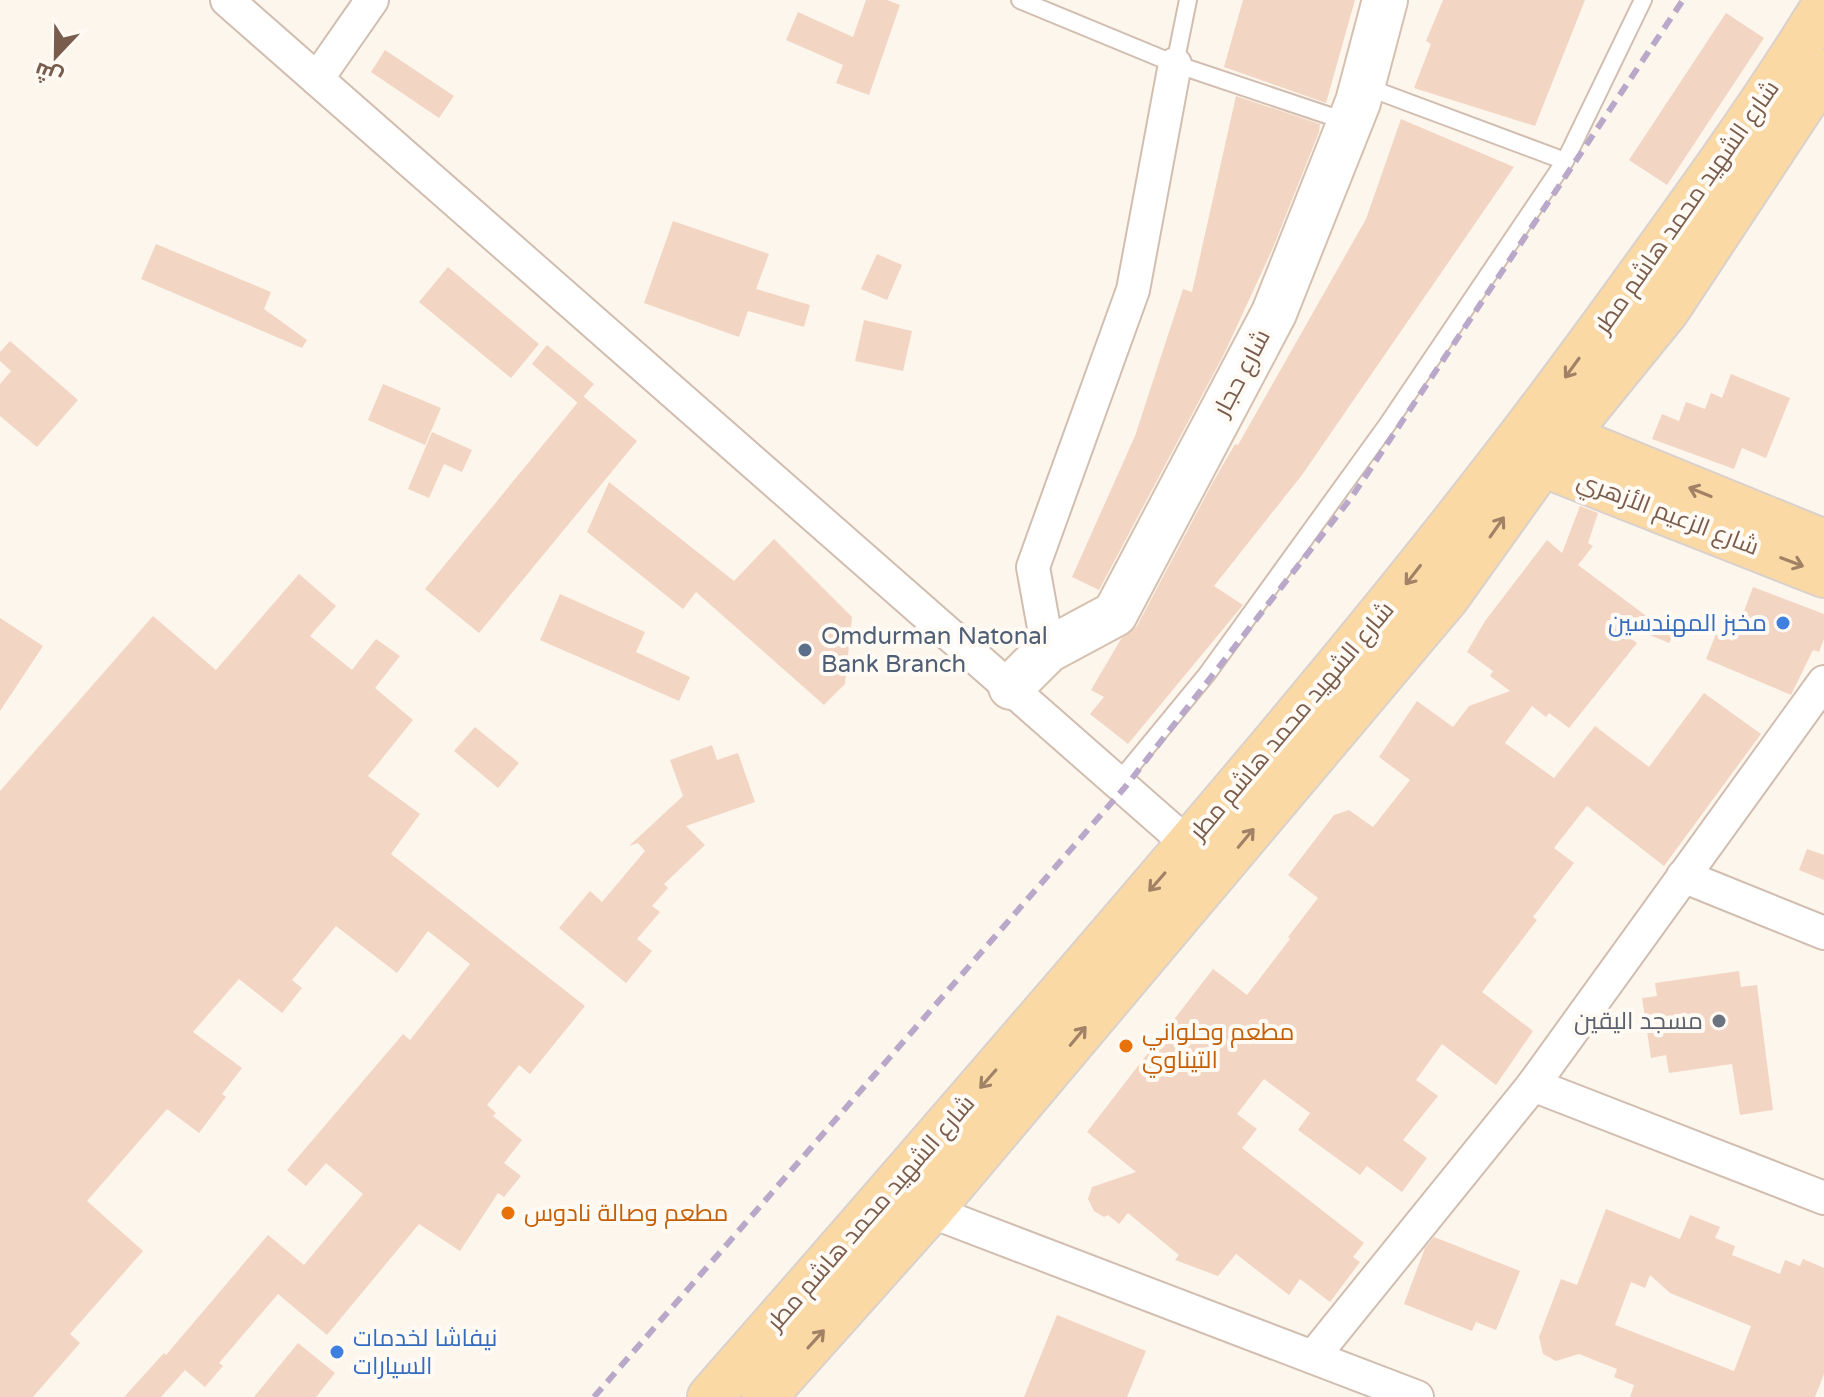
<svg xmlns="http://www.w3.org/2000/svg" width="1824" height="1397" font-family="'Varela Round',Cairo,sans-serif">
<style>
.building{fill:#f3d5c3;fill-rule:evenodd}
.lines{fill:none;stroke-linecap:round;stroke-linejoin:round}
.lane-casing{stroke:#d1beb0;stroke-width:20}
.street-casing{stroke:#d1beb0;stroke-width:36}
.secondary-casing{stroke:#d6c0b0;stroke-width:48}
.primary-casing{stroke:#dad1cd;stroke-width:48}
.lane{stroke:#fff;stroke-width:16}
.street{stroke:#fff;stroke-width:32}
.secondary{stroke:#fff;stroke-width:44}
.primary{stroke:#fbd9a5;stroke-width:44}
.rail{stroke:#b9a8c9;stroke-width:6;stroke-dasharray:12 8;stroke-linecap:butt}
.oneway{stroke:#a18267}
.shop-dot{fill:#3f7fe0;stroke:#fffaf3;stroke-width:3}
.service-dot{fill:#5c6f8a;stroke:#fffaf3;stroke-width:3}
.worship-dot{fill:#6b7280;stroke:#fffaf3;stroke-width:3}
.food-dot{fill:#e8710a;stroke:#fffaf3;stroke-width:3}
.labels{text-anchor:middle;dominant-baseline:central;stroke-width:8;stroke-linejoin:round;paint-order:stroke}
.street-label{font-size:24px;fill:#7a5c4d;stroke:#fffaf3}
.shop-label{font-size:24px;fill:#366cbe;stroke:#fffaf3;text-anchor:end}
.service-label{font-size:24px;fill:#4e5e75;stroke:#fffaf3;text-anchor:start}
.worship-label{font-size:24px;fill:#5b616d;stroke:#fffaf3;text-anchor:end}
.food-label{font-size:24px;fill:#c56008;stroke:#fffaf3;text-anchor:start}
</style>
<rect width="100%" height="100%" fill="#fdf6ec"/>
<g class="building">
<path d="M 866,0 L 887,0 L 900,5 L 869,95 L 836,83 L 843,65 L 786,40 L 798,12 L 853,37 Z"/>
<path d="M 1243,0 L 1355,0 L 1326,103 L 1224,67 Z"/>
<path d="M 1443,0 L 1585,0 L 1535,126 L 1414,88 L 1431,44 L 1426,41 Z"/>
<path d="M 1726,13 L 1764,38 L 1667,185 L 1629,160 Z"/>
<path d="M 385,50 L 454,96 L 439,118 L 371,72 Z"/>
<path d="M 1236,96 L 1320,124 L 1319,132 L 1272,250 L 1225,352 L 1099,590 L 1072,577 L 1135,436 L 1183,289 L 1192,292 Z"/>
<path d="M 1401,119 L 1514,167 L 1302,475 L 1214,586 L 1243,605 L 1128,744 L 1090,714 L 1104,697 L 1091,690 L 1121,639 L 1137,626 L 1213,482 L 1235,444 L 1238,445 L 1366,219 Z"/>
<path d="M 673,221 L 769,254 L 756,289 L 810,305 L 804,327 L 748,311 L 739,337 L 644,303 Z"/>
<path d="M 156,244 L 271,292 L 264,309 L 307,340 L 302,348 L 141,279 Z"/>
<path d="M 877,254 L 902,265 L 887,300 L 861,289 Z"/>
<path d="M 448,267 L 539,344 L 511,378 L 419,302 Z"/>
<path d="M 864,320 L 912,331 L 903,371 L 855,361 Z"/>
<path d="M 10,341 L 78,400 L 37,447 L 0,416 L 0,384 L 11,371 L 0,361 L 0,352 Z"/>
<path d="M 547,345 L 594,384 L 578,403 L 532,364 Z"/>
<path d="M 1731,374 L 1790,398 L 1766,458 L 1742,448 L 1734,469 L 1652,439 L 1662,414 L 1679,421 L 1686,402 L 1705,409 L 1711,393 L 1722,398 Z"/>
<path d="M 383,384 L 441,408 L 425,445 L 368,420 Z"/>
<path d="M 583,396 L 637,441 L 479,633 L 425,589 Z"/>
<path d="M 432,432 L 472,450 L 462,472 L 444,464 L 429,498 L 408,489 Z"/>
<path d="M 609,482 L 734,581 L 774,539 L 852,617 L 845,684 L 824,705 L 696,592 L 683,609 L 587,532 Z"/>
<path d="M 1580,506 L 1598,513 L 1588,543 L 1593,546 L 1578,565 L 1673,636 L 1669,643 L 1628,626 L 1623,633 L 1637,643 L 1569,728 L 1549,713 L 1546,717 L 1532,706 L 1505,743 L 1554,778 L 1595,726 L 1649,767 L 1704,693 L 1761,734 L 1664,866 L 1587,806 L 1554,848 L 1574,863 L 1533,917 L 1537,920 L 1482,992 L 1533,1031 L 1496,1085 L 1442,1044 L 1416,1080 L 1438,1096 L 1403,1140 L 1427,1158 L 1402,1192 L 1367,1166 L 1360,1175 L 1298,1130 L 1310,1113 L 1264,1079 L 1237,1114 L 1257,1129 L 1242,1148 L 1364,1243 L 1353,1257 L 1360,1262 L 1330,1302 L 1300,1279 L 1289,1295 L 1236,1254 L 1218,1276 L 1175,1260 L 1179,1255 L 1128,1213 L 1119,1224 L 1108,1215 L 1104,1217 L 1094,1211 L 1088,1199 L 1092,1187 L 1136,1172 L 1087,1132 L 1213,969 L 1247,995 L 1290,939 L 1288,937 L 1318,898 L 1288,875 L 1334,815 L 1349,810 L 1373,827 L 1410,780 L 1379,757 L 1417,701 L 1453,727 L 1469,706 L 1510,691 L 1490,676 L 1493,671 L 1467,652 L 1485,621 L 1547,540 L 1562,553 Z"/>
<path d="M 299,574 L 336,606 L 310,636 L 352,670 L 376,639 L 400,656 L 375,688 L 413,720 L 368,776 L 420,814 L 391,854 L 585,1006 L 530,1074 L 519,1065 L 487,1105 L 496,1113 L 493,1116 L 522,1140 L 504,1163 L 521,1176 L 504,1197 L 498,1193 L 460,1251 L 419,1224 L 327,1335 L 278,1294 L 219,1363 L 223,1366 L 205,1387 L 185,1370 L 161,1397 L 124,1397 L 164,1353 L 166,1355 L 268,1235 L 304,1265 L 363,1194 L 326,1163 L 306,1186 L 287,1170 L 403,1034 L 410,1040 L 470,964 L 428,931 L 397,973 L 336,926 L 292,980 L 302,988 L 282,1013 L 239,979 L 193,1032 L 242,1068 L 222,1094 L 226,1097 L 199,1133 L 167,1109 L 87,1201 L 143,1251 L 70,1334 L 80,1343 L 33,1397 L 0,1397 L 0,791 L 153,616 L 216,670 Z"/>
<path d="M 1753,587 L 1824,614 L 1824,639 L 1819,652 L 1813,650 L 1791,695 L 1706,659 L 1716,634 L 1733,641 Z"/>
<path d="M 560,594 L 645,632 L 636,652 L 690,677 L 679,701 L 540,640 Z"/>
<path d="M 0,618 L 43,646 L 0,711 Z"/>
<path d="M 475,727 L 519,763 L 498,788 L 454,751 Z"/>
<path d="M 712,745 L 717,760 L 738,753 L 755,802 L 686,826 L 705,845 L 664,884 L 668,888 L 652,906 L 660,912 L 637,939 L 652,951 L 626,983 L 559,928 L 590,891 L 602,902 L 645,851 L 638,843 L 629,846 L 683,796 L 670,760 Z"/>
<path d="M 1807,849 L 1824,855 L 1824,880 L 1799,870 Z"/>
<path d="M 1739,971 L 1741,987 L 1757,985 L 1773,1110 L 1740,1115 L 1732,1064 L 1669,1073 L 1666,1055 L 1651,1058 L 1642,998 L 1657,996 L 1655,983 Z"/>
<path d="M 1606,1209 L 1680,1239 L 1690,1215 L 1720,1227 L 1715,1238 L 1735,1246 L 1732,1255 L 1780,1274 L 1785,1260 L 1800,1266 L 1803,1259 L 1824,1268 L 1824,1374 L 1815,1397 L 1630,1397 L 1634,1385 L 1614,1377 L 1617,1369 L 1579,1354 L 1556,1361 L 1543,1354 L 1539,1337 L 1561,1279 L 1577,1285 ZM 1650,1275 L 1670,1293 L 1751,1326 L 1734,1371 L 1615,1325 L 1631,1282 L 1645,1288 Z"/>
<path d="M 1434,1237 L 1520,1271 L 1496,1330 L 1476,1322 L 1472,1331 L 1404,1304 L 1425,1248 Z"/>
<path d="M 1057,1315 L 1146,1351 L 1127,1397 L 1024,1397 Z"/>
<path d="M 298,1343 L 335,1373 L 316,1397 L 254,1397 Z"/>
</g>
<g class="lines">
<defs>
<g id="lane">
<path d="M 1020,0 L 1175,64 L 1348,122"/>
<path d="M 1175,64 L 1188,0"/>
<path d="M 1364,86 L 1565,161"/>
<path d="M 1119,781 L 1207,674 L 1387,425 L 1565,161 L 1643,0"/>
</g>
<g id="street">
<path d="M 227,0 L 1189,845"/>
<path d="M 317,79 L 372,0"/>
<path d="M 1048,650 L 1033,567 L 1133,290 L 1175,64"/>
<path d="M 1683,876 L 1824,933"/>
<path d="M 1533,1085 L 1824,1198"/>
<path d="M 930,1211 L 1417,1397"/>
<path d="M 1313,1357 L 1533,1085 L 1824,682"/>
</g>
<path id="secondary" d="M 1011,687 L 1048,650 L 1115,614 L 1274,313 L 1358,102 L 1385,0"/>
<g id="primary">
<path d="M 1542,417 L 1564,436 L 1824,542"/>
<path d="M 1521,448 L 1542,464 L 1824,575"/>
<path d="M 710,1397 C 850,1238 989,1077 1127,916 C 1291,725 1452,533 1600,330 C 1677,224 1755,118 1824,6"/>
<path d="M 764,1397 L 930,1211 L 1447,597 L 1542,464 L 1667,310 L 1824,72"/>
</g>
</defs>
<use href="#lane" class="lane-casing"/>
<use href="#street" class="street-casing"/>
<use href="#secondary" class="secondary-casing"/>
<use href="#primary" class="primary-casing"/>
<use href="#lane" class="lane"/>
<use href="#street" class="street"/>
<use href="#secondary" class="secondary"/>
<use href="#primary" class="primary"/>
<path class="rail" d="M 594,1397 L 1126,786 L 1351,498 L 1683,0"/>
</g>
<defs><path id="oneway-shaft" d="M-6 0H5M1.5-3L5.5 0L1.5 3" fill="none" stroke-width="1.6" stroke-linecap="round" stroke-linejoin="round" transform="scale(2)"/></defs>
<g class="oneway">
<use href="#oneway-shaft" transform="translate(1572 368) rotate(126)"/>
<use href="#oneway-shaft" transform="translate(1700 492) rotate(-158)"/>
<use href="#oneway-shaft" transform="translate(1497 527) rotate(-55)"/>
<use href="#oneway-shaft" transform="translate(1792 562) rotate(21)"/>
<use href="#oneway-shaft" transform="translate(1413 575) rotate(128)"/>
<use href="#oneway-shaft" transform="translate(1246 838) rotate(-50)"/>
<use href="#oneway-shaft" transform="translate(1157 882) rotate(131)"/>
<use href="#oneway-shaft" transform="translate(1078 1036) rotate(-50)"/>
<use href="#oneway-shaft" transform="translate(988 1079) rotate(131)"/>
<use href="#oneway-shaft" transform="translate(816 1339) rotate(-48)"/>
</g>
<g class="shop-dot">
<circle cx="1783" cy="623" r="8"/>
<circle cx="337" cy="1352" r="8"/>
</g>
<circle class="service-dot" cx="805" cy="650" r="8"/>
<circle class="worship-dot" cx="1719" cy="1021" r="8"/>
<g class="food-dot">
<circle cx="1126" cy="1046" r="8"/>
<circle cx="508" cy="1213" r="8"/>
</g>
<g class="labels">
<g class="street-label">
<text transform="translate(1687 207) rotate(-55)">شارع الشهيد محمد هاشم مطر</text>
<text transform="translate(1242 373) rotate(-62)">شارع حجار</text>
<text transform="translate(1668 514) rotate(21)">شارع الزعيم الأزهري</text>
<text transform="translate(1292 721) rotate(-50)">شارع الشهيد محمد هاشم مطر</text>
<text transform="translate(871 1213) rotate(-49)">شارع الشهيد محمد هاشم مطر</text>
</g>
<g class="shop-label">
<text x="1767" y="623">مخبز المهندسين</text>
<text x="353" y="1338" text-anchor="start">نيفاشا لخدمات<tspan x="353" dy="28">السيارات</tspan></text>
</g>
<g class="service-label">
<text x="821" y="636">Omdurman Natonal<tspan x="821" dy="28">Bank Branch</tspan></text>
</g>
<g class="worship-label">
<text x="1703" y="1021">مسجد اليقين</text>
</g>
<g class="food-label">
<text x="1142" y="1032">مطعم وحلواني<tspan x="1142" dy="28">التيناوي</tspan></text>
<text x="524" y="1213">مطعم وصالة نادوس</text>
</g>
</g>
<g transform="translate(56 56) rotate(202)" stroke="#fffaf3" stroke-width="6" paint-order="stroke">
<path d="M0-6L14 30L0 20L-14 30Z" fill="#7a5c4d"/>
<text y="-12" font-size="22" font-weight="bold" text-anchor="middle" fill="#7a5c4d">ش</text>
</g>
</svg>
